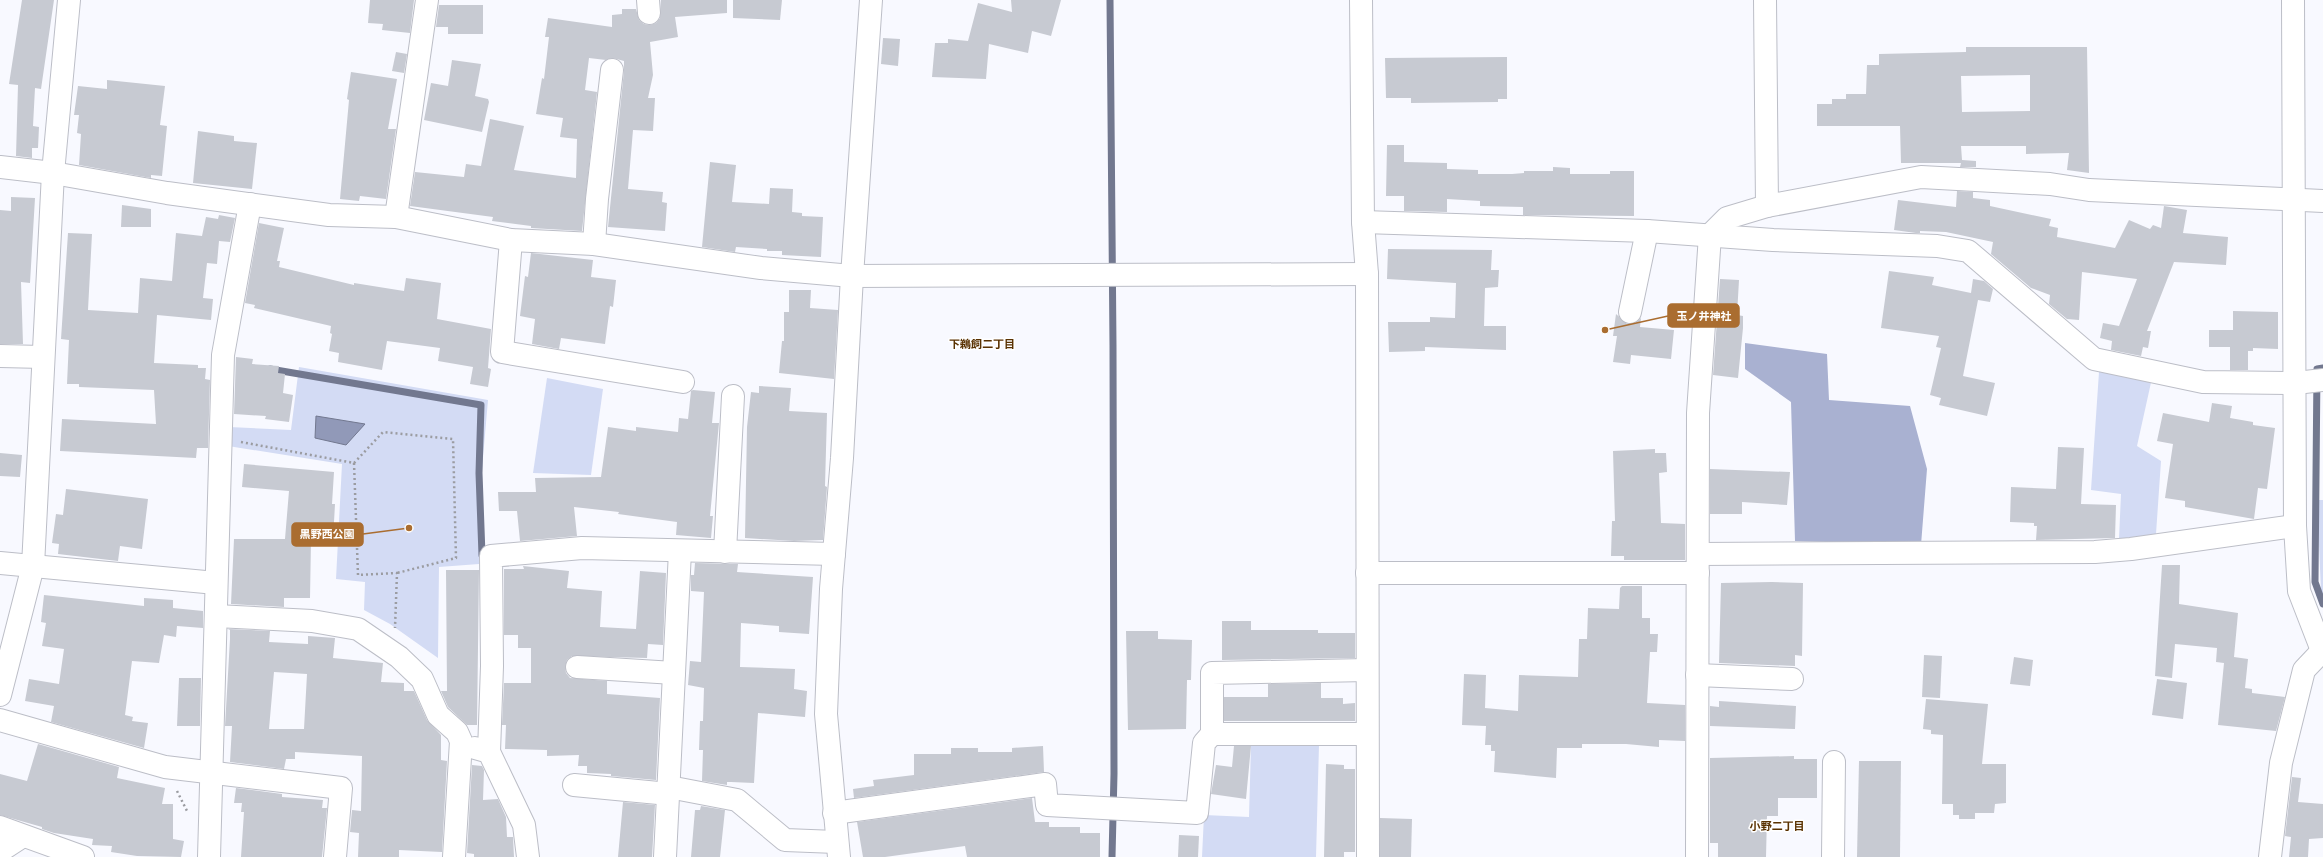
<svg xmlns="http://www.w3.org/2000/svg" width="2323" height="857" font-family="'IBM Plex Sans','Noto Sans JP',sans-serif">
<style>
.green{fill:#d3dbf4}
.forest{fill:#a9b1d1}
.water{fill:#9199b8;stroke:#72788f}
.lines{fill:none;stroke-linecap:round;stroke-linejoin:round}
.stream{stroke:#72788f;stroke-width:7}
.building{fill:#c7cad2;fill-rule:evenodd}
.minor-casing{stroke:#bcbec7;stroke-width:24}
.path{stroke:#9b9ca1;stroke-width:2.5;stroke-dasharray:2 3;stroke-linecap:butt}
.minor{stroke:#fff;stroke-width:22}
.labels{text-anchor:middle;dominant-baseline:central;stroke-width:3;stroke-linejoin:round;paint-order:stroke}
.neighbourhood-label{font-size:11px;font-weight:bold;fill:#593101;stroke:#fff}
.leader{fill:none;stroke:#aa6d30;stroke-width:1.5}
.callout-dot{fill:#aa6d30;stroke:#fff;stroke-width:1.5}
.callout{fill:#aa6d30;stroke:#aa6d30;stroke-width:1.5}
.callout-label{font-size:11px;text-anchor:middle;font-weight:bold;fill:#fff}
</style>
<rect width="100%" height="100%" fill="#f8f9ff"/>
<g class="green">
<path d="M 299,367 L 488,400 L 480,492 L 479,564 L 439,567 L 438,658 L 390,624 L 364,610 L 365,582 L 336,579 L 342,464 L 228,446 L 229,427 L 291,430 Z"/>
<path d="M 2099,372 L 2152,378 L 2137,446 L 2161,461 L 2156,534 L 2119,539 L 2121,494 L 2091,490 Z"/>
<path d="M 547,378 L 603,389 L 591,475 L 533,473 Z"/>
<path d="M 2317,500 L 2323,500 L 2323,597 L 2321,591 Z"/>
<path d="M 1251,745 L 1319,745 L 1316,857 L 1202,857 L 1204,815 L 1249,817 Z"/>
</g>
<path class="forest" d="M 1745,343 L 1827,354 L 1829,400 L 1910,406 L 1927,469 L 1921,545 L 1795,541 L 1791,402 L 1745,369 Z"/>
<path class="water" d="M 316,416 L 365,424 L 346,445 L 315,438 Z"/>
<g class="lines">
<g class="stream">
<path d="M 1110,0 L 1113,345 L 1114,774 L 1112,857"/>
<path d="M 2323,368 L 2317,369 L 2315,582 L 2323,604"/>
<path d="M 270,369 L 481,405 L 479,473 L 482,555"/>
</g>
</g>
<g class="building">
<path d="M 22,0 L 54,0 L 41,89 L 35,88 L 33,126 L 39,127 L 38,148 L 32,148 L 32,158 L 16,156 L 18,85 L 9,84 Z"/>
<path d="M 370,0 L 414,0 L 410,33 L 382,30 L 383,24 L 368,23 Z"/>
<path d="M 661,0 L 727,0 L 727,13 L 675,17 L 678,37 L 650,42 L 653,75 L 648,98 L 655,98 L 653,131 L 633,130 L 628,189 L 663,192 L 662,202 L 667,203 L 665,231 L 608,227 L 624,71 L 624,61 L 613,58 L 606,60 L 589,58 L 585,90 L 597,92 L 582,231 L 531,228 L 531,226 L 492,221 L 493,217 L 410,206 L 415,172 L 464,177 L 466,164 L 481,166 L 490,119 L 524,126 L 514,170 L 576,178 L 577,139 L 560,137 L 563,118 L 536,114 L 542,78 L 544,79 L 549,37 L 545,37 L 548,18 L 612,27 L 612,15 L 622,14 L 622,9 L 636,9 L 639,20 L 644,24 L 650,25 L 656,23 L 660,18 Z"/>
<path d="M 733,0 L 782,0 L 780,20 L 733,18 Z"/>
<path d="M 1011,0 L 1061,0 L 1051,36 L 1032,31 L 1028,53 L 989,44 L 986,79 L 932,77 L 935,43 L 948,43 L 948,39 L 968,41 L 978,3 L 1012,12 Z"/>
<path d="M 439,5 L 483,5 L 483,34 L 448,34 L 448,27 L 436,27 Z"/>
<path d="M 883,38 L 900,39 L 898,66 L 881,64 Z"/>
<path d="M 1966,47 L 2087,47 L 2089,173 L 2067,170 L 2069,153 L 2026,154 L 2026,146 L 1961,146 L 1962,160 L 1976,161 L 1976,167 L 1960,167 L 1961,163 L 1901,163 L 1900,126 L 1817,126 L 1817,104 L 1832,104 L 1832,99 L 1846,99 L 1846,94 L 1866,94 L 1867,65 L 1879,65 L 1879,54 L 1966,52 ZM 2030,75 L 2030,111 L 1962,112 L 1961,76 Z"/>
<path d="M 396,52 L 407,54 L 404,73 L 392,71 Z"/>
<path d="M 1507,57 L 1507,99 L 1498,99 L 1498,102 L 1411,103 L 1411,98 L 1386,98 L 1385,58 Z"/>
<path d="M 452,60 L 481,64 L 475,96 L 488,99 L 489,102 L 482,132 L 424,120 L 431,83 L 448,86 Z"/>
<path d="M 351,72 L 397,79 L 388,129 L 396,129 L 386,199 L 360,196 L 359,201 L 340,199 L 349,100 L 347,99 Z"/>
<path d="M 107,80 L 165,86 L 160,125 L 167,126 L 162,176 L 151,175 L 151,178 L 79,165 L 81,134 L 77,133 L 79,115 L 74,115 L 78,86 L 107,89 Z"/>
<path d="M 198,131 L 234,136 L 234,141 L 257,143 L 252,189 L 193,183 Z"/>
<path d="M 1387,145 L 1404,145 L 1404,162 L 1447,163 L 1447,169 L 1478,170 L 1478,174 L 1512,174 L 1524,173 L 1524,171 L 1553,171 L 1553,167 L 1570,168 L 1570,174 L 1610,174 L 1610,171 L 1634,171 L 1634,216 L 1523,215 L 1523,207 L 1480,206 L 1480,201 L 1447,199 L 1447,212 L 1404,211 L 1404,196 L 1386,196 Z"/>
<path d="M 710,162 L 736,165 L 732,202 L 769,204 L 770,188 L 793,189 L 792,212 L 802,213 L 802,216 L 823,217 L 821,257 L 782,255 L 782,251 L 767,251 L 767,249 L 736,247 L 735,252 L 702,247 Z"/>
<path d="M 1957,191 L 1973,192 L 1973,198 L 1990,200 L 1990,206 L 2051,219 L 2049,226 L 2058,228 L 2057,237 L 2115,248 L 2129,220 L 2150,229 L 2153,225 L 2161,228 L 2164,206 L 2187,210 L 2183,233 L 2228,237 L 2226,265 L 2174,262 L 2147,331 L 2151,331 L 2148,348 L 2143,347 L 2141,356 L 2111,350 L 2112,341 L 2100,338 L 2103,323 L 2119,326 L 2137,279 L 2082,272 L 2079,320 L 2067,319 L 2049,304 L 2050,295 L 2031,288 L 1991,254 L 1993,242 L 1946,232 L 1920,231 L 1920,233 L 1916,233 L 1894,230 L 1898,200 L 1956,207 Z"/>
<path d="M 11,197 L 35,198 L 30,283 L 21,282 L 23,344 L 0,344 L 0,210 L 11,211 Z"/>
<path d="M 122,205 L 151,209 L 151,227 L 121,227 Z"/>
<path d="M 219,215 L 235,218 L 230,242 L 219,241 L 217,264 L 207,263 L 203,298 L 213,299 L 211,320 L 157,315 L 154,363 L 198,365 L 198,368 L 206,368 L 205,379 L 210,380 L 208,448 L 197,448 L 196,458 L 60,451 L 62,419 L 156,424 L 154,390 L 79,387 L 79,384 L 67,384 L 69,340 L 61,339 L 68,233 L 92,234 L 88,310 L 138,313 L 140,278 L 172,281 L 176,233 L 202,236 L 206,217 L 218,219 Z"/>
<path d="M 259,223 L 284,228 L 277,261 L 280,261 L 279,267 L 354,285 L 354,283 L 404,291 L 406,278 L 441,283 L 437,319 L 491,329 L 488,368 L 491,369 L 488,387 L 470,384 L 473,367 L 438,361 L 440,348 L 387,341 L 382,370 L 338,362 L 339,353 L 329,351 L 332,334 L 330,333 L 331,326 L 254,308 L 255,305 L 245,303 Z"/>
<path d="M 1388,249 L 1492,250 L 1491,270 L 1499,270 L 1498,287 L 1485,288 L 1484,326 L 1506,326 L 1506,350 L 1425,347 L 1425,351 L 1389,352 L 1388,322 L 1430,322 L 1430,317 L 1455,318 L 1456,283 L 1387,279 Z"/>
<path d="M 531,253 L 593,260 L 591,277 L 616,280 L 613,307 L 610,306 L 605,344 L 561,338 L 559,349 L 532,344 L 535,319 L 520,316 L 525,276 L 528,277 Z"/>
<path d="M 1889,271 L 1934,277 L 1932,285 L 1971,293 L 1973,279 L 1984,281 L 1993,289 L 1990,302 L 1978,300 L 1963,376 L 1995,383 L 1987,416 L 1939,405 L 1941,398 L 1930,395 L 1941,348 L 1936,347 L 1939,336 L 1881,328 Z"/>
<path d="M 1720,279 L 1739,280 L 1737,315 L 1743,316 L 1743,328 L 1738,378 L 1713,375 Z"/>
<path d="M 789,290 L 811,290 L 810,308 L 838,310 L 834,379 L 779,373 L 782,341 L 784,341 L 784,312 L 789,312 Z"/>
<path d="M 2233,311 L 2278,312 L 2278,349 L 2253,348 L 2253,351 L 2248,351 L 2248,370 L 2230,370 L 2230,347 L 2209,347 L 2209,330 L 2233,330 Z"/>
<path d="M 1616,314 L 1627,324 L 1634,324 L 1641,318 L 1640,327 L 1674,330 L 1671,359 L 1631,355 L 1630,364 L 1613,362 L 1617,336 L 1613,336 Z"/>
<path d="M 236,357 L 253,359 L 252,364 L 279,366 L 278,373 L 285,374 L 283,393 L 293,395 L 289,422 L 265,419 L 266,416 L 234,414 Z"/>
<path d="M 759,386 L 791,388 L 789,411 L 827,413 L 825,486 L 827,487 L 823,540 L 794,541 L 745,538 L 747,427 L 751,392 L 759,393 Z"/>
<path d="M 693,390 L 715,392 L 712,423 L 719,423 L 710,516 L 713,516 L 711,538 L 676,535 L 677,522 L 618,514 L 619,512 L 574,507 L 577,536 L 520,541 L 517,511 L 499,511 L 498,492 L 536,492 L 535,478 L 601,477 L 608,427 L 636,431 L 636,427 L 678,432 L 679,418 L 688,419 L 691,391 Z"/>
<path d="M 2212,403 L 2232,406 L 2230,418 L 2253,422 L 2253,425 L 2275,428 L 2267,489 L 2258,488 L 2254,519 L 2185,507 L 2185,501 L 2165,498 L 2173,444 L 2157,441 L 2163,413 L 2209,422 Z"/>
<path d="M 2058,447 L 2084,448 L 2081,504 L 2116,505 L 2115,538 L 2036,540 L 2037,526 L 2034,526 L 2034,523 L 2010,522 L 2011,487 L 2056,489 Z"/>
<path d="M 1655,449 L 1655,453 L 1666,453 L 1667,472 L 1659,473 L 1661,523 L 1685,524 L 1685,560 L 1624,560 L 1624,556 L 1611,556 L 1612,521 L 1615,521 L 1613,451 Z"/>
<path d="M 0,453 L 22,455 L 20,477 L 0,476 Z"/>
<path d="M 244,464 L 334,472 L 332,504 L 335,504 L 333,540 L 311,539 L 310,598 L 284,598 L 284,607 L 231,604 L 234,539 L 285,539 L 289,491 L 242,487 Z"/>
<path d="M 1710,469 L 1790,472 L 1787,505 L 1742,502 L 1742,514 L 1710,514 Z"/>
<path d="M 66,489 L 148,499 L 142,549 L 120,546 L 118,561 L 58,554 L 59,544 L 52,543 L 56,514 L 63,515 Z"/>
<path d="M 695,563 L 738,564 L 737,572 L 813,577 L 809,634 L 779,632 L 779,626 L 741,623 L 740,667 L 795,669 L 794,689 L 807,691 L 805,717 L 758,713 L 754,783 L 731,782 L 727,782 L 727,785 L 702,781 L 703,750 L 699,750 L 700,721 L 703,721 L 704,688 L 688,685 L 690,661 L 701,662 L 704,592 L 691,591 L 691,575 L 694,575 Z"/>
<path d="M 2162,565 L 2180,565 L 2179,604 L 2238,613 L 2234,657 L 2248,659 L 2245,688 L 2252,689 L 2252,693 L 2285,697 L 2276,731 L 2218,725 L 2224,663 L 2216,662 L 2217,648 L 2175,644 L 2172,678 L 2155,676 Z"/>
<path d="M 523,566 L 569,571 L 567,588 L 602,591 L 600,627 L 636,629 L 640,571 L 666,573 L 663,645 L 648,644 L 647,658 L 572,656 L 567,660 L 565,667 L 566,673 L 570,678 L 607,681 L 607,694 L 660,698 L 656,780 L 611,776 L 611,774 L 587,773 L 587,766 L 578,766 L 579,755 L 547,756 L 547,750 L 505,749 L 506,725 L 502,725 L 504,683 L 531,683 L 531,648 L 518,648 L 518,635 L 504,635 L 504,569 L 524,569 Z"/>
<path d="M 446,570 L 479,570 L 477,725 L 467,725 L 448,707 L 441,691 L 447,691 Z"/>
<path d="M 1772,582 L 1803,583 L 1802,656 L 1795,655 L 1795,666 L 1719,663 L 1721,583 Z"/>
<path d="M 1622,586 L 1642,586 L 1642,618 L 1650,618 L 1650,634 L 1658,634 L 1657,652 L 1650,652 L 1647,703 L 1685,705 L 1685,741 L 1659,740 L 1659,747 L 1626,744 L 1582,744 L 1582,748 L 1557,748 L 1556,778 L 1494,772 L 1495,751 L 1491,751 L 1491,745 L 1485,745 L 1486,726 L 1462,725 L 1464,674 L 1486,675 L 1485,708 L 1518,711 L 1519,675 L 1578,677 L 1579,639 L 1587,639 L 1588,608 L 1619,609 L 1620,588 Z"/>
<path d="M 44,595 L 144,606 L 144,598 L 173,600 L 173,608 L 203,611 L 203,628 L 177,626 L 176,637 L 164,635 L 159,663 L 132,661 L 125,715 L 133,717 L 132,721 L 148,723 L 144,748 L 51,722 L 54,706 L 25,701 L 29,679 L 59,684 L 64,649 L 42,646 L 46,623 L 41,622 Z"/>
<path d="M 1222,621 L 1251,621 L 1251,630 L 1318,630 L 1318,633 L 1355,633 L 1355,658 L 1222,660 Z"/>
<path d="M 228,629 L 270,631 L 269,642 L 308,644 L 308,636 L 335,638 L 333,658 L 383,663 L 381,682 L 404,683 L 404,691 L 414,691 L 427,720 L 441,735 L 441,760 L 447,761 L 442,852 L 399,850 L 399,857 L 358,857 L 359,833 L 350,832 L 352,810 L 361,811 L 362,756 L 295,752 L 295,759 L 286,759 L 284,769 L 230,762 L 232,726 L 225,726 L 230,639 L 230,630 ZM 274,672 L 307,674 L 304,729 L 269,729 Z"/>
<path d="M 1126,631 L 1158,631 L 1158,639 L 1192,640 L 1191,680 L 1187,680 L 1186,729 L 1128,730 Z"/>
<path d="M 1924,655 L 1942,656 L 1940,698 L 1922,697 Z"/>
<path d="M 2014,657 L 2033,660 L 2030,686 L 2010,684 Z"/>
<path d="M 179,678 L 201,678 L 200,726 L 177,726 Z"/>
<path d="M 2157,679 L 2187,683 L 2183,719 L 2152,715 Z"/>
<path d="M 1321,683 L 1321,698 L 1343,698 L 1343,704 L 1355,703 L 1355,721 L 1224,721 L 1224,697 L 1268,697 L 1268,684 Z"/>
<path d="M 1926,699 L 1988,704 L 1982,764 L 2006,764 L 2006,803 L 1995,804 L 1994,813 L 1975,813 L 1975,819 L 1959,819 L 1959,815 L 1953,815 L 1953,804 L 1942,804 L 1943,735 L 1931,734 L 1931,730 L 1923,729 Z"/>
<path d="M 1719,701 L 1796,706 L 1795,729 L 1710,726 L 1710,706 L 1719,707 Z"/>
<path d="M 38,744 L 119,767 L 117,778 L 165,788 L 162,804 L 173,804 L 173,839 L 184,841 L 181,857 L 137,856 L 111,852 L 112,846 L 92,845 L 93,839 L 54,833 L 42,829 L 42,827 L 0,815 L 0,774 L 27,781 Z"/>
<path d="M 1043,746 L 1044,772 L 854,798 L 853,789 L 874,786 L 873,780 L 914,775 L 914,754 L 951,754 L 951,748 L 978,748 L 978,752 L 1012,752 L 1012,748 Z"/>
<path d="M 1234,746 L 1251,746 L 1246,799 L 1211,794 L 1216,765 L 1232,767 Z"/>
<path d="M 1794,756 L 1794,759 L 1817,759 L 1817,798 L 1778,798 L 1778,816 L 1767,816 L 1766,857 L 1718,857 L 1718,843 L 1710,843 L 1710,758 Z"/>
<path d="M 1859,761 L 1901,761 L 1900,857 L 1857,857 Z"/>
<path d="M 1326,764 L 1344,765 L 1344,769 L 1355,769 L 1355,852 L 1344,852 L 1344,857 L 1324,857 Z"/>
<path d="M 472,765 L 482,766 L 484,770 L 483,800 L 498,799 L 506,817 L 507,837 L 513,837 L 514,857 L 474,857 L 474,854 L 467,853 Z"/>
<path d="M 2292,777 L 2301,778 L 2298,802 L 2323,804 L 2323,838 L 2309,839 L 2308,857 L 2289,857 L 2291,837 L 2285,836 Z"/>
<path d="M 236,788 L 282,794 L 282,797 L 323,800 L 322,808 L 327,808 L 322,857 L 241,857 L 244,812 L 241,812 L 242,803 L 234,803 Z"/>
<path d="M 1032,798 L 1035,822 L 1049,822 L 1049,827 L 1080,827 L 1080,833 L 1100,833 L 1100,857 L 967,857 L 965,846 L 885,857 L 863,857 L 857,822 Z"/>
<path d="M 623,802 L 655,805 L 652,857 L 618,857 Z"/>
<path d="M 701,806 L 725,810 L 720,857 L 691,857 L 695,810 L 700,810 Z"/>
<path d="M 1380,818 L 1412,819 L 1411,857 L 1380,857 Z"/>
<path d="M 1179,835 L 1199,836 L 1198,857 L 1178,857 Z"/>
</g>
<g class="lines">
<defs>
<g id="minor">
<path d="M 648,0 L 649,13"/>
<path d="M 1361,0 L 1363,222 L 1367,274 L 1368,857"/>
<path d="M 1765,0 L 1767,206"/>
<path d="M 2293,0 L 2295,526 L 2299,591 L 2323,653"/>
<path d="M 0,167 L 53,173 L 167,193 L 329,215 L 396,217 L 511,240 L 594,244 L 761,268 L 852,276 L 1367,274"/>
<path d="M 396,217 L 427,0"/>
<path d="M 1363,222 L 1647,231 L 1773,240 L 1937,246 L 1968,251 L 2094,359 L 2203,382 L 2296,383 L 2323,380"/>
<path d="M 511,240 L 502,352 L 683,382"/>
<path d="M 594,244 L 597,199 L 612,70"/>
<path d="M 1630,312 L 1647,231"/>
<path d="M 0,356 L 43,357"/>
<path d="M 725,552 L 733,396"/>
<path d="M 1698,554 L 2095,552 L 2131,549 L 2295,526"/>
<path d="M 0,563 L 216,583"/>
<path d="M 1367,573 L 1698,573"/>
<path d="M 216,616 L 312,621 L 358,629 L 399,657 L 422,679 L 438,715 L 457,732 L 461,741 L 454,857"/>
<path d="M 577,667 L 674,673"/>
<path d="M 1367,670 L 1212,673 L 1212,734 L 1367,734"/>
<path d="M 1697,675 L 1792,679"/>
<path d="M 0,695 L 33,566 L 53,173 L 69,0"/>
<path d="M 0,720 L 165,767 L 341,788 L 335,857"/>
<path d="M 475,748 L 489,752 L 524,825 L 528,857"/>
<path d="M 489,752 L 492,666 L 491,556 L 582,548 L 834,554"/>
<path d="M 574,785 L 669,794"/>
<path d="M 669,787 L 737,800 L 785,840 L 836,842"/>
<path d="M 834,813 L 1045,784 L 1047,805 L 1197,813 L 1204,743 L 1212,734"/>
<path d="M 0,827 L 83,857"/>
<path d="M 0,851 L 23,836"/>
<path d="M 209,857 L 223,355 L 250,204"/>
<path d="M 665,857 L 680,551"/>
<path d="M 839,857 L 826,714 L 831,589 L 842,458 L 852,276 L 871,0"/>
<path d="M 1697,857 L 1698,413 L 1710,235 L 1727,218 L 1767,206 L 1921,177 L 2050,184 L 2089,190 L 2323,201"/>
<path d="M 1833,857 L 1834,762"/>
<path d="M 2270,857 L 2281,763 L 2304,670 L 2322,651"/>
</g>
</defs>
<use href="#minor" class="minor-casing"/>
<g class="path">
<path d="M 241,442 L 354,463 L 358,575 L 397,573 L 395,628"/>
<path d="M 354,463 L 383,432 L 453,439 L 456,558 L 397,573"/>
<path d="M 177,791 L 188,813"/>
</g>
<use href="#minor" class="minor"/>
</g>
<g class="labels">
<g class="neighbourhood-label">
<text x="982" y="344">下鵜飼二丁目</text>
<text x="1777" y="826">小野二丁目</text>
</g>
</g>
<path class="leader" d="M1605 330L1668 316M409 528L363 534"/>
<g class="callout-dot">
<circle cx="1605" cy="330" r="4"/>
<circle cx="409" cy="528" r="4"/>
</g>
<g class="callout">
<rect x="1668" y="304" width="71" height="23" rx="4"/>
<rect x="292" y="523" width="71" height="23" rx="4"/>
</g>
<g class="callout-label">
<text x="1704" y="320">玉ノ井神社</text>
<text x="327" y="538">黒野西公園</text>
</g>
</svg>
